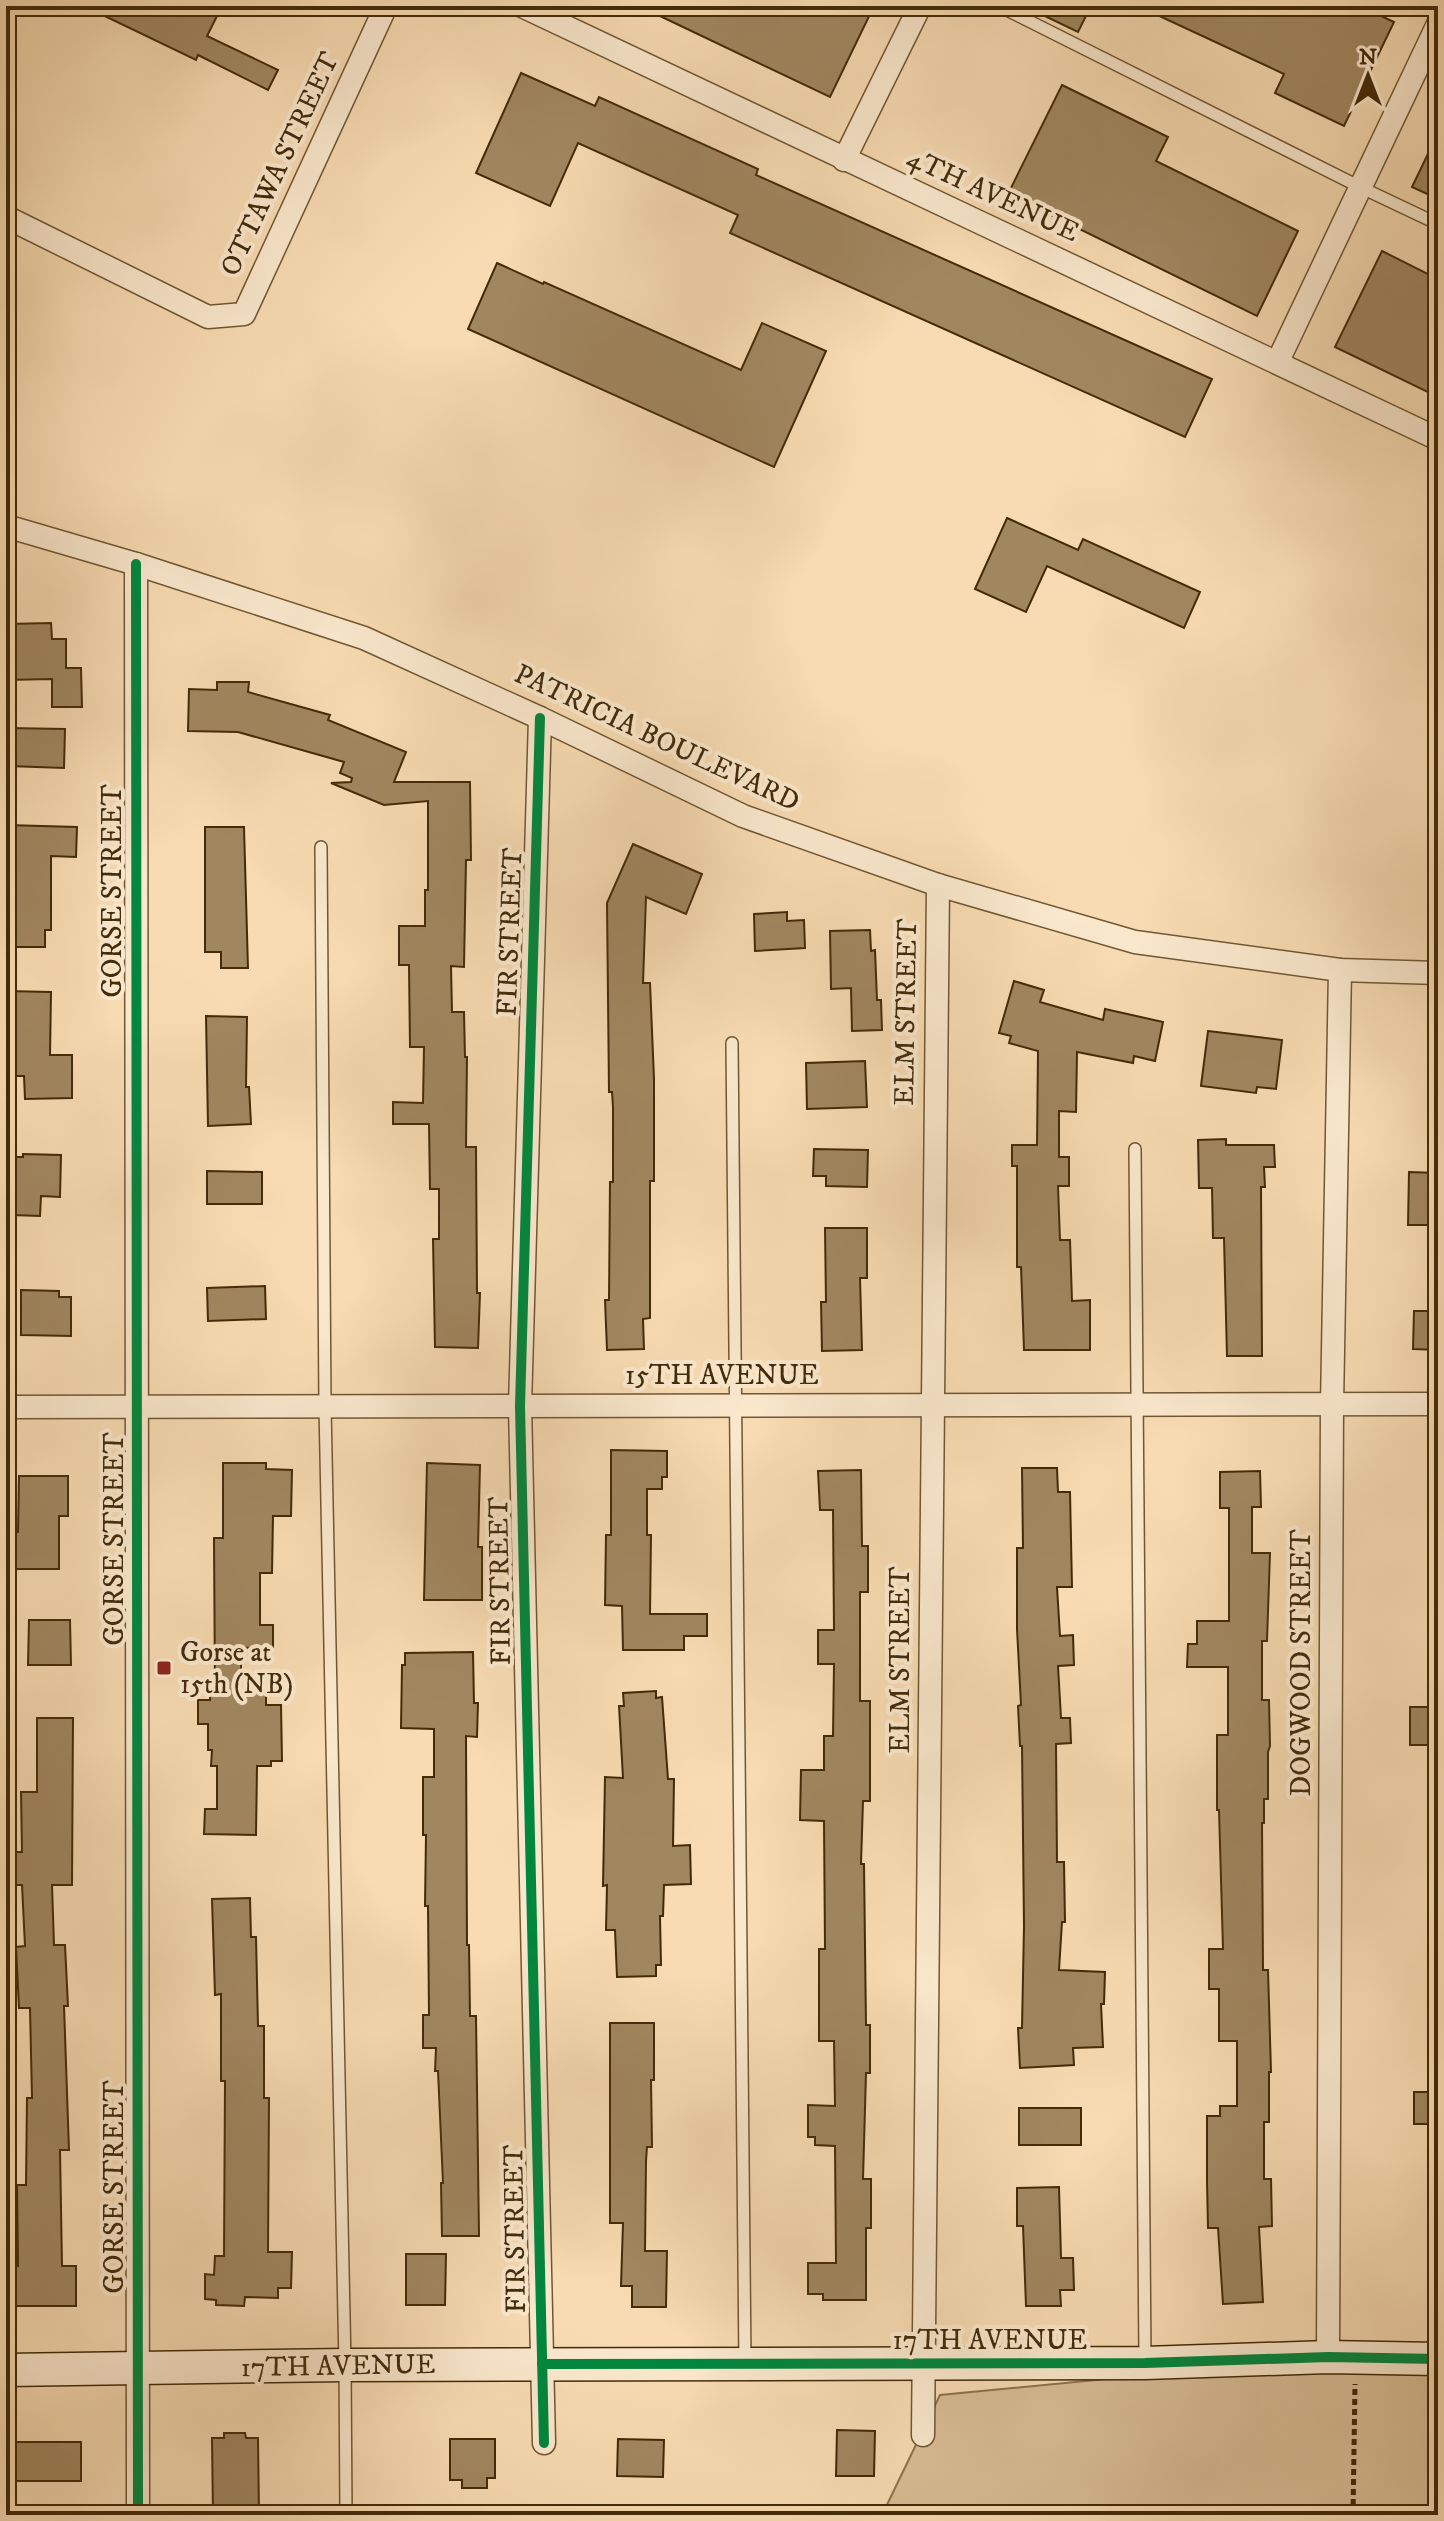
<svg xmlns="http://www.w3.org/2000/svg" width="1444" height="2521" font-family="'IM FELL DW Pica',serif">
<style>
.green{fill:#d9bd95;stroke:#8e744e;stroke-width:2}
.building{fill:#a18760;stroke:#432b08;stroke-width:2}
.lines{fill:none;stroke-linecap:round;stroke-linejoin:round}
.lane-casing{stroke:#705732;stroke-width:14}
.street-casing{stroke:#705732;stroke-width:25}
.secondary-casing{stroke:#432b08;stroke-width:35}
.path{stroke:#432b08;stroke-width:5;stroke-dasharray:6 4;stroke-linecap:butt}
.lane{stroke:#fae8cd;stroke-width:11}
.street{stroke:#fae8cd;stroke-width:22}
.secondary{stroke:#fae8cd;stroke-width:32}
.cycleway-casing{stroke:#fae8cd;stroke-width:15}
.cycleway{stroke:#00873e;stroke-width:10}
.poi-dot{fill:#8f2418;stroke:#fae8cd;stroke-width:3}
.labels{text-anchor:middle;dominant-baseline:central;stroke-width:8;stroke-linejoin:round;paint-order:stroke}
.street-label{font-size:28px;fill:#432b08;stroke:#fae8cd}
.poi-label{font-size:28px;fill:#432b08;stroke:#fae8cd;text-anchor:start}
</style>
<rect width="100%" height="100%" fill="#f8dbb2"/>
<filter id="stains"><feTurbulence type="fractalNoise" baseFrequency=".0025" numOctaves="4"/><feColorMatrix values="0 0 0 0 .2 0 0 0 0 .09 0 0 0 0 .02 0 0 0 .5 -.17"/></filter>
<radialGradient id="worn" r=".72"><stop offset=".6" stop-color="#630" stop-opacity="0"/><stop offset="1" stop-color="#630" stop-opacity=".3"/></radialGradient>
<path class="green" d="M 1356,2355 L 1438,2356 L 1438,2515 L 882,2515 L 940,2395 Z"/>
<g class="building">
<path d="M 84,6 L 222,6 L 207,36 L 278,70 L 268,90 L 198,55 L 196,60 Z"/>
<path d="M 639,6 L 874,6 L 830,97 Z"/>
<path d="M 1024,6 L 1091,6 L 1078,32 Z"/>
<path d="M 1138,6 L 1360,6 L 1394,22 L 1344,126 L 1275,93 L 1284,74 Z"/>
<path d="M 521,73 L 595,106 L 599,97 L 758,169 L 756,175 L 1212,379 L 1185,437 L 730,233 L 738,215 L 578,143 L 550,206 L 476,173 Z"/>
<path d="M 1062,85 L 1168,137 L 1156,161 L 1298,231 L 1257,316 L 1008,194 Z"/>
<path d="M 1438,133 L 1438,199 L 1412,187 Z"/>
<path d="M 1382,251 L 1438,279 L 1438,397 L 1335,347 Z"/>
<path d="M 497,263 L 543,284 L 544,282 L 741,370 L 762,323 L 826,351 L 774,467 L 468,329 Z"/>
<path d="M 1007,518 L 1078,550 L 1083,539 L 1200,592 L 1184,628 L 1047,566 L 1026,612 L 975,589 Z"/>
<path d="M 51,623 L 52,639 L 66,639 L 66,668 L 81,668 L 82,707 L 52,707 L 52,679 L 6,680 L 6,624 Z"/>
<path d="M 217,682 L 249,682 L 248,692 L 330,715 L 328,720 L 406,752 L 394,782 L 470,782 L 471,860 L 466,860 L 464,967 L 451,966 L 452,1012 L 464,1012 L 465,1057 L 467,1057 L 466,1147 L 476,1147 L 477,1293 L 480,1293 L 478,1348 L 435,1347 L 433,1239 L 439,1239 L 439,1189 L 430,1189 L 429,1124 L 393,1124 L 393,1102 L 423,1103 L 424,1047 L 410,1047 L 409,965 L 399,965 L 399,926 L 425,926 L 425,890 L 428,890 L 428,801 L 384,805 L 331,783 L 351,782 L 352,778 L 340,773 L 344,762 L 238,732 L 188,731 L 189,689 L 217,690 Z"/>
<path d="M 8,728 L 65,729 L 64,768 L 8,766 Z"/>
<path d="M 6,825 L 77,827 L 76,857 L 51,856 L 51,930 L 45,930 L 45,947 L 6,947 Z"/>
<path d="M 205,827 L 244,827 L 248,968 L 221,968 L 221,952 L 205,952 Z"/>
<path d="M 633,844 L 702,874 L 686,914 L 646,897 L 643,983 L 650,983 L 654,1079 L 654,1181 L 650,1181 L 650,1318 L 643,1319 L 644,1349 L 607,1350 L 605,1300 L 609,1300 L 610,1182 L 613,1182 L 613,1107 L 612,1092 L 609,1092 L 607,903 Z"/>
<path d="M 787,912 L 787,921 L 804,920 L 805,948 L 755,951 L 754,914 Z"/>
<path d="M 870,930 L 871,951 L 875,950 L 877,1000 L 881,1000 L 882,1030 L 852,1031 L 851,988 L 831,989 L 830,931 Z"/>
<path d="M 1014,981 L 1044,990 L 1040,1002 L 1103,1020 L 1105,1009 L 1163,1022 L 1155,1061 L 1134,1056 L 1133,1063 L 1077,1052 L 1076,1112 L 1059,1111 L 1059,1157 L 1069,1157 L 1069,1186 L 1058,1186 L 1060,1240 L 1070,1240 L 1072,1301 L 1090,1300 L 1090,1350 L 1024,1350 L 1021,1267 L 1017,1267 L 1017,1166 L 1012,1166 L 1012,1145 L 1037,1145 L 1038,1051 L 1009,1043 L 1011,1036 L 999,1033 Z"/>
<path d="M 6,991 L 51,992 L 50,1055 L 72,1055 L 72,1098 L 25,1099 L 24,1076 L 12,1076 L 12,1035 L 6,1035 Z"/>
<path d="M 206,1016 L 247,1017 L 246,1087 L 249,1087 L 251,1124 L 208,1126 Z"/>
<path d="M 1208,1031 L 1282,1040 L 1276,1089 L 1257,1087 L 1256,1093 L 1201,1086 Z"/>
<path d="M 865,1061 L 867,1107 L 807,1109 L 806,1063 Z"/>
<path d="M 1226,1139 L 1226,1145 L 1274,1145 L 1275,1167 L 1264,1167 L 1265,1187 L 1261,1187 L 1262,1356 L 1227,1356 L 1224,1238 L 1213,1238 L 1212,1188 L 1199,1188 L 1198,1140 Z"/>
<path d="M 814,1149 L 868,1150 L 867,1187 L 826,1186 L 826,1176 L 813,1176 Z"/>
<path d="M 23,1154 L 61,1155 L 60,1197 L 41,1196 L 40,1216 L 11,1215 L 12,1198 L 6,1198 L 6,1157 L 23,1157 Z"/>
<path d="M 207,1171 L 262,1172 L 262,1204 L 207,1204 Z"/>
<path d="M 1409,1172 L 1438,1173 L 1438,1225 L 1408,1225 Z"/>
<path d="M 825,1228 L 867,1228 L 867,1278 L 860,1278 L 862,1350 L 822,1351 L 821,1302 L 826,1302 Z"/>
<path d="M 265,1286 L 266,1319 L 208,1321 L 207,1288 Z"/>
<path d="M 21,1290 L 59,1291 L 59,1297 L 71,1297 L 71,1336 L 21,1335 Z"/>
<path d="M 1414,1311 L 1438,1311 L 1438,1350 L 1413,1349 Z"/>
<path d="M 611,1450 L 667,1451 L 667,1477 L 662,1477 L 662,1489 L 647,1489 L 647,1535 L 651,1535 L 650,1614 L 707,1614 L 707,1636 L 684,1636 L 684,1650 L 623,1650 L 622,1606 L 605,1605 L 606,1535 L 611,1535 Z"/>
<path d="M 223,1463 L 266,1463 L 266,1469 L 292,1470 L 291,1516 L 273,1516 L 272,1573 L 260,1573 L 260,1625 L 273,1625 L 273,1647 L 241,1648 L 241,1692 L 266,1692 L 266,1705 L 281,1705 L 282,1761 L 271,1761 L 271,1766 L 257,1766 L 256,1835 L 204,1834 L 205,1809 L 217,1809 L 217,1766 L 211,1766 L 212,1750 L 208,1750 L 208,1724 L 198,1724 L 198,1700 L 210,1700 L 210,1692 L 215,1692 L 214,1538 L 223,1538 Z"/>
<path d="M 427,1463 L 480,1465 L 478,1547 L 482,1547 L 482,1600 L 424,1600 Z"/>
<path d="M 1022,1468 L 1057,1468 L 1058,1492 L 1070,1492 L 1072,1587 L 1057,1587 L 1060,1636 L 1073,1635 L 1074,1665 L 1058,1666 L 1061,1718 L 1070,1718 L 1071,1743 L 1056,1744 L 1057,1862 L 1064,1862 L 1065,1922 L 1062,1922 L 1059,1970 L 1105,1972 L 1104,2004 L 1101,2004 L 1103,2047 L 1073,2048 L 1074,2065 L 1020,2068 L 1018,2028 L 1022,2028 L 1024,1926 L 1022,1746 L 1020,1746 L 1018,1706 L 1021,1705 L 1017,1629 L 1017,1548 L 1023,1548 Z"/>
<path d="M 861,1470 L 862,1546 L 868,1546 L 868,1592 L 860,1592 L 860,1701 L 870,1701 L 870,1801 L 863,1801 L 861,1864 L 864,1864 L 866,2025 L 870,2025 L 870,2073 L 866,2073 L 863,2179 L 871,2179 L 871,2228 L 866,2228 L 866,2300 L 823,2300 L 823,2294 L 808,2294 L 808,2263 L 836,2263 L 835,2146 L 815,2145 L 815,2137 L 808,2137 L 808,2105 L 835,2106 L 834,2041 L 819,2041 L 819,1949 L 825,1949 L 824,1821 L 800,1820 L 801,1770 L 824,1770 L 824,1736 L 833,1736 L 834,1664 L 818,1664 L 818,1630 L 834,1630 L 833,1510 L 820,1510 L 818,1471 Z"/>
<path d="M 1260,1471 L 1261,1507 L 1252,1507 L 1252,1553 L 1270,1553 L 1267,1641 L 1262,1641 L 1262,1700 L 1269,1700 L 1270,1746 L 1268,1752 L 1268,1799 L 1264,1799 L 1264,1823 L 1262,1823 L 1263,1970 L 1268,1970 L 1271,2072 L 1269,2072 L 1269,2122 L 1264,2122 L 1264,2179 L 1271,2179 L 1272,2226 L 1259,2227 L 1263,2302 L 1223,2304 L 1218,2228 L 1208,2228 L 1207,2181 L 1207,2116 L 1220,2116 L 1220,2106 L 1237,2106 L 1237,2041 L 1219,2041 L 1219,1989 L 1209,1989 L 1209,1949 L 1223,1949 L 1219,1810 L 1217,1810 L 1217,1735 L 1228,1735 L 1228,1667 L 1187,1667 L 1188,1644 L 1197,1644 L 1197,1621 L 1229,1621 L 1229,1508 L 1220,1508 L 1220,1472 Z"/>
<path d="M 19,1476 L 68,1476 L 68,1516 L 59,1516 L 59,1569 L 10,1569 L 10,1544 L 15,1545 L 15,1532 L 18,1532 Z"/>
<path d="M 29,1620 L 70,1620 L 71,1665 L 28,1665 Z"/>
<path d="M 473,1652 L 474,1703 L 478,1703 L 477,1737 L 466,1736 L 467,1945 L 469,1945 L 470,2016 L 476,2016 L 479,2236 L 442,2236 L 441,2183 L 443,2183 L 438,2071 L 435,2071 L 436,2048 L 423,2048 L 423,2015 L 429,2015 L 428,1906 L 425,1906 L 426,1835 L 423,1835 L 423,1777 L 434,1777 L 434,1729 L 401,1728 L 402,1665 L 405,1665 L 405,1653 Z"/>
<path d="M 656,1691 L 656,1698 L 662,1697 L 668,1779 L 674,1779 L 673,1846 L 690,1845 L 691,1884 L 664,1885 L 663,1916 L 660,1916 L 661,1965 L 656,1965 L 656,1976 L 617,1977 L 615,1930 L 606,1930 L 607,1885 L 603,1886 L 605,1777 L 623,1778 L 619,1706 L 624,1706 L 623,1693 Z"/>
<rect x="1410" y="1707" width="28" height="38"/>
<path d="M 37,1718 L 73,1718 L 72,1885 L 52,1885 L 54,1945 L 65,1945 L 68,2006 L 64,2006 L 69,2150 L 60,2150 L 62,2266 L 76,2266 L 76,2306 L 6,2306 L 6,2266 L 18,2266 L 17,2185 L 26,2185 L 27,2098 L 32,2098 L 30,2008 L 19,2008 L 16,1947 L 25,1946 L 22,1885 L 16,1885 L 16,1852 L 22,1852 L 21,1792 L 37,1792 Z"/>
<path d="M 250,1898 L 251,1937 L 256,1937 L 258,2026 L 264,2026 L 264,2098 L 269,2098 L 268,2252 L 292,2252 L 291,2288 L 278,2288 L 278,2298 L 245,2297 L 244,2306 L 216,2305 L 216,2300 L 205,2299 L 205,2274 L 214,2275 L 215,2256 L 224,2256 L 225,2081 L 221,2081 L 221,1994 L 215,1995 L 212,1899 Z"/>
<path d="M 610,2023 L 654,2023 L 654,2080 L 651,2080 L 652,2147 L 647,2147 L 646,2161 L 645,2251 L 667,2251 L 666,2307 L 632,2307 L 632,2286 L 621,2286 L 623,2223 L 610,2223 Z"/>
<rect x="1414" y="2092" width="24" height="32"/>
<rect x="1019" y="2108" width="62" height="37"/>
<path d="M 1059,2187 L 1061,2258 L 1073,2258 L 1074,2290 L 1060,2290 L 1061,2306 L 1026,2306 L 1023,2226 L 1017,2226 L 1017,2188 Z"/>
<path d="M 406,2254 L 446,2254 L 445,2305 L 406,2305 Z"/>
<path d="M 837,2430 L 875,2431 L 874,2476 L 836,2476 Z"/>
<path d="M 224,2433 L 245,2433 L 246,2438 L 258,2438 L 259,2515 L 213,2515 L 212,2438 L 224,2438 Z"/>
<path d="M 450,2439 L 495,2439 L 495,2478 L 487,2478 L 487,2488 L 462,2488 L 462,2480 L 450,2480 Z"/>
<path d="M 618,2439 L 664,2440 L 663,2477 L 617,2476 Z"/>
<rect x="6" y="2442" width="75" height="39"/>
</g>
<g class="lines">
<defs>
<g id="lane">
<path d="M 999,6 L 1360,187 L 1438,224"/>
<path d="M 321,847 L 325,1407 L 345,2365 L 346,2515"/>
<path d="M 732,1043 L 745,2363"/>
<path d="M 1135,1149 L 1145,2360"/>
</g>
<g id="street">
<path d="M 522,6 L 1438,439"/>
<path d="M 844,160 L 920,6"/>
<path d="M 6,217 L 208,317 L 244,314 L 386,6"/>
<path d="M 1278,361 L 1438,24"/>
<path d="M 6,526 L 136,564 L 364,638 L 540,718 L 743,816 L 938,885 L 1135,942 L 1340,970 L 1438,973"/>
<path d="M 136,564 L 138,2515"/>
<path d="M 540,718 L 520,1406 L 544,2443"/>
<path d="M 6,1407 L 1438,1404"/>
<path d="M 1328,2357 L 1332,1405 L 1340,970"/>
<path d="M 923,2435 L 938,885"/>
</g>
<path id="secondary" d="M 6,2370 L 345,2365 L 1145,2363 L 1328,2357 L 1438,2359"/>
</defs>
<use href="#lane" class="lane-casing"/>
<use href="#street" class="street-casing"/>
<use href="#secondary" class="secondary-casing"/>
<path class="path" d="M 1353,2515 L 1355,2384"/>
<use href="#lane" class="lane"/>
<use href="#street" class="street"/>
<use href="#secondary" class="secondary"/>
<defs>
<g id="cycleway">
<path d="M 136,564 L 138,2515"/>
<path d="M 540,718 L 520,1406 L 544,2443"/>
<path d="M 542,2364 L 1145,2363 L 1328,2357 L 1438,2359"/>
</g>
</defs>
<use href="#cycleway" class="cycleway-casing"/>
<use href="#cycleway" class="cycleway"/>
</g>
<rect class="poi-dot" x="156" y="1660" width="16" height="16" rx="4"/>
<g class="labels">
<g class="street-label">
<text transform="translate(280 164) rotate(-65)">OTTAWA STREET</text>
<text transform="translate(993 195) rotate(25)">4TH AVENUE</text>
<text transform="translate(657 738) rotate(25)">PATRICIA BOULEVARD</text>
<text transform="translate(112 891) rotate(-90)">GORSE STREET</text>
<text transform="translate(510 932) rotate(-88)">FIR STREET</text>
<text transform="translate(906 1012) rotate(-89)">ELM STREET</text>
<text x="722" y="1375">15TH AVENUE</text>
<text transform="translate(114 1539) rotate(-90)">GORSE STREET</text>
<text transform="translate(500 1581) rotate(-91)">FIR STREET</text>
<text transform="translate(900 1660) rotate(-90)">ELM STREET</text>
<text transform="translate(1301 1663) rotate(-90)">DOGWOOD STREET</text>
<text transform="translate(114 2187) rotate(-90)">GORSE STREET</text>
<text transform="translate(515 2229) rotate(-91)">FIR STREET</text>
<text x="990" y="2340">17TH AVENUE</text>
<text transform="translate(338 2366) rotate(-1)">17TH AVENUE</text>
</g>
<g class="poi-label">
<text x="180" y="1652">Gorse at<tspan x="180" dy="32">15th (NB)</tspan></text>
</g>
</g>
<rect width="1444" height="2521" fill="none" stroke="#f8dbb2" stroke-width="32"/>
<rect x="8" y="8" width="1428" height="2505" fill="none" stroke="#432b08" stroke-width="4"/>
<rect x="16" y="16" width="1412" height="2489" fill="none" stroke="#432b08" stroke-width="2"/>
<g transform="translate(1368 76)" stroke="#fae8cd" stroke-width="6" paint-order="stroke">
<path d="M0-6L14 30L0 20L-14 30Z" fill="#432b08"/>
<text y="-12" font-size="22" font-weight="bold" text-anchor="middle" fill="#432b08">N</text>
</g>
<rect width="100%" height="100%" filter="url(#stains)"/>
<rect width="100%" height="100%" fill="url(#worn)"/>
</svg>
